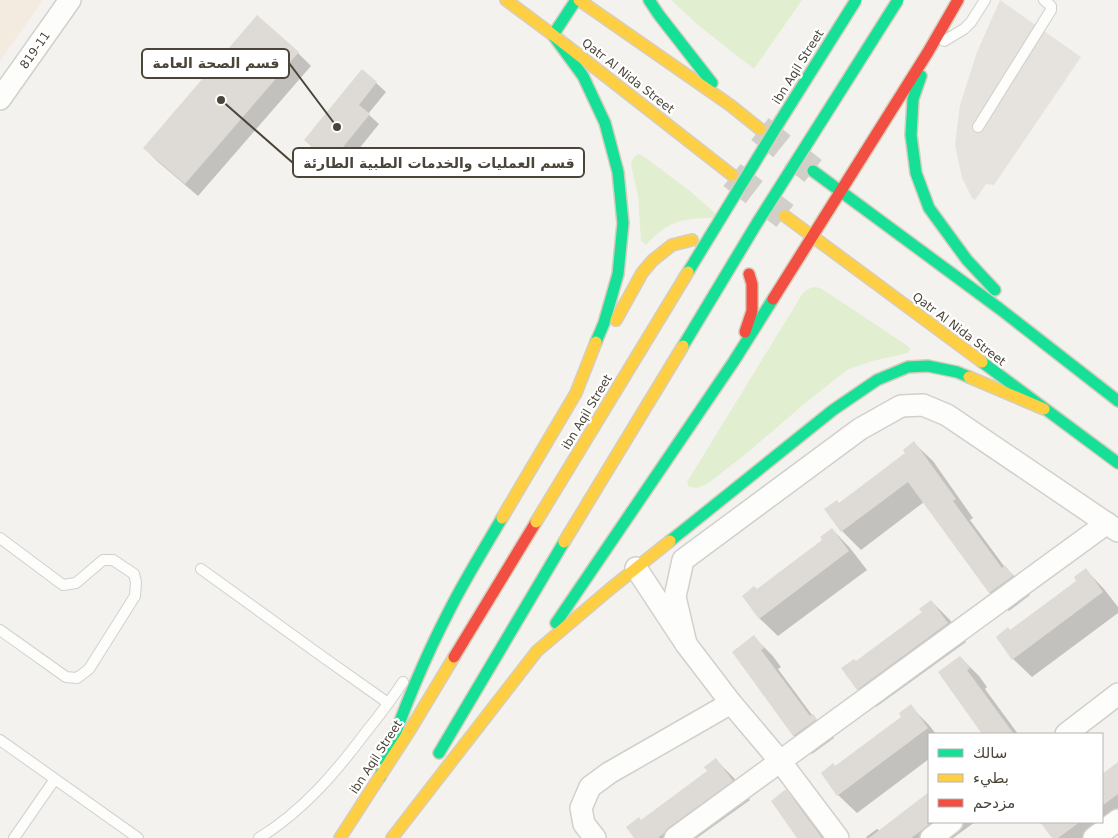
<svg xmlns="http://www.w3.org/2000/svg" width="1118" height="838" font-family="'DejaVu Sans','Noto Naskh Arabic',sans-serif">
<style>
.commercial{fill:#f3ebdf}
.green{fill:#e1eecf}
.parking{fill:#e6e3df}
.shadow{fill:#0003}
.building{fill:#dedbd6}
.lines{fill:none;stroke-linecap:round;stroke-linejoin:round}
.primary-tunnel{stroke:#d2cfca;stroke-width:28;stroke-dasharray:28 14;stroke-linecap:butt}
.lane-casing{stroke:#d2d0cb;stroke-width:12}
.street-casing{stroke:#d2d0cb;stroke-width:24}
.fast-casing{stroke:#d6cebb;stroke-width:14}
.slow-casing{stroke:#d6cebb;stroke-width:14}
.jam-casing{stroke:#d6cebb;stroke-width:14}
.lane{stroke:#fdfdfc;stroke-width:10}
.street{stroke:#fdfdfc;stroke-width:21}
.fast{stroke:#16e098;stroke-width:11}
.slow{stroke:#ffcf43;stroke-width:11}
.jam{stroke:#f24e42;stroke-width:11}
.fast-bridge-casing{stroke:#d6cebb;stroke-width:14;stroke-linecap:butt}
.slow-bridge-casing{stroke:#d6cebb;stroke-width:14;stroke-linecap:butt}
.fast-bridge{stroke:#16e098;stroke-width:11}
.slow-bridge{stroke:#ffcf43;stroke-width:11}
.labels{text-anchor:middle;dominant-baseline:central;stroke-width:4.5;stroke-linejoin:round;paint-order:stroke}
.street-label{font-size:12px;fill:#4b4439;stroke:#fff}
.leader{fill:none;stroke:#4b4439;stroke-width:2}
.callout-dot{fill:#4b4439;stroke:#fff;stroke-width:2}
.callout{fill:#fff;stroke:#4b4439;stroke-width:2}
.callout-label{font-size:14px;text-anchor:middle;font-weight:bold;fill:#4b4439}
</style>
<rect width="100%" height="100%" fill="#f4f2ee"/>
<path class="commercial" d="M 0,0 L 43,0 L 0,61 Z"/>
<g class="green">
<path d="M 671,0 L 802,0 L 754,69 L 698,25 Z"/>
<path d="M 638,154 L 643,156 L 690,191 L 715,213 L 713,218 C 683,218 667,221 646,245 L 641,240 L 638,196 L 631,165 L 633,158 Z"/>
<path d="M 816,287 L 822,289 L 908,346 L 910,349 L 908,353 L 872,361 L 847,370 L 809,400 L 742,457 L 707,484 L 697,488 L 689,487 L 687,482 L 803,293 L 810,288 Z"/>
</g>
<path class="parking" d="M 1000,0 L 1081,57 L 994,185 L 986,184 L 975,200 L 972,198 L 962,178 L 955,145 L 960,105 L 977,52 Z"/>
<g class="shadow">
<path d="M 298,53 L 311,66 L 198,196 L 157,161 L 144,148 Z"/>
<path d="M 362,70 L 386,92 L 368,114 L 379,124 L 341,171 L 315,150 L 305,140 Z"/>
<path d="M 914,443 L 933,461 L 973,518 L 970,520 L 1004,566 L 1023,585 L 1030,595 L 1009,611 L 990,593 L 924,502 L 861,550 L 842,531 L 826,510 L 839,504 L 907,453 Z"/>
<path d="M 832,529 L 850,548 L 867,570 L 778,636 L 759,618 L 757,591 L 824,540 Z"/>
<path d="M 1086,570 L 1104,589 L 1118,607 L 1118,613 L 1032,677 L 1013,659 L 1011,631 L 1078,581 Z"/>
<path d="M 931,601 L 950,620 L 966,642 L 876,707 L 858,689 L 856,663 L 924,612 Z"/>
<path d="M 754,637 L 772,655 L 781,667 L 778,669 L 812,715 L 834,738 L 812,754 L 794,736 L 733,652 Z"/>
<path d="M 960,657 L 979,676 L 987,687 L 985,689 L 1018,734 L 984,734 L 940,673 Z"/>
<path d="M 910,706 L 929,725 L 936,734 L 929,734 L 929,759 L 857,813 L 838,795 L 836,767 L 903,717 Z"/>
<path d="M 716,760 L 734,778 L 750,800 L 697,838 L 636,838 L 641,821 L 709,771 Z"/>
<path d="M 1118,764 L 1118,825 L 1101,838 L 1054,838 L 1042,822 L 1102,822 L 1102,776 Z"/>
<path d="M 786,791 L 804,810 L 826,838 L 799,838 Z"/>
<path d="M 929,794 L 929,822 L 975,822 L 953,838 L 867,838 L 866,837 L 877,829 L 880,831 Z"/>
</g>
<g class="building">
<path d="M 257,15 L 299,52 L 185,184 L 143,148 Z"/>
<path d="M 362,69 L 377,82 L 359,105 L 370,114 L 331,162 L 304,140 Z"/>
<path d="M 914,441 L 956,499 L 953,501 L 1002,568 L 1005,565 L 1013,576 L 989,593 L 908,482 L 841,532 L 824,509 L 837,500 L 839,503 L 905,453 L 903,450 Z"/>
<path d="M 832,528 L 849,551 L 759,619 L 742,596 L 754,586 L 757,589 L 822,540 L 820,537 Z"/>
<path d="M 1086,568 L 1103,592 L 1012,660 L 996,637 L 1008,627 L 1010,630 L 1076,581 L 1074,577 Z"/>
<path d="M 931,600 L 948,623 L 857,690 L 841,668 L 854,659 L 856,661 L 922,612 L 919,609 Z"/>
<path d="M 754,635 L 764,648 L 761,650 L 810,716 L 813,714 L 817,719 L 793,736 L 732,652 Z"/>
<path d="M 960,656 L 970,668 L 967,670 L 1014,734 L 982,734 L 938,672 Z"/>
<path d="M 911,704 L 928,728 L 837,796 L 821,773 L 833,763 L 835,766 L 901,717 L 899,713 Z"/>
<path d="M 716,758 L 733,781 L 668,828 L 663,834 L 658,838 L 634,838 L 626,827 L 639,817 L 641,820 L 707,771 L 704,767 Z"/>
<path d="M 1118,762 L 1118,794 L 1102,806 L 1102,774 Z"/>
<path d="M 786,789 L 822,838 L 797,838 L 771,801 Z"/>
<path d="M 929,792 L 929,824 L 922,830 L 911,838 L 869,838 Z"/>
<path d="M 1040,822 L 1080,822 L 1058,838 L 1052,838 Z"/>
</g>
<g class="lines">
<g class="primary-tunnel">
<path d="M 760,129 L 813,171"/>
<path d="M 732,175 L 785,216"/>
</g>
<defs>
<g id="lane">
<path d="M 944,41 L 964,29 L 971,22 L 985,0"/>
<path d="M 978,127 L 1051,10 L 1051,6 L 1044,0"/>
<path d="M 0,538 L 63,585 L 76,583 L 103,560 L 113,560 L 134,574 L 136,582 L 135,596 L 89,669 L 77,678 L 66,677 L 0,630"/>
<path d="M 201,569 L 323,657 L 388,703"/>
<path d="M 0,740 L 138,838"/>
<path d="M 14,838 L 55,779"/>
<path d="M 259,838 C 303,811 336,772 366,732 C 379,716 391,700 403,682"/>
</g>
<g id="street">
<path d="M 0,99 L 70,0"/>
<path d="M 636,568 L 686,644 L 731,703 L 780,761 L 838,838"/>
<path d="M 686,644 L 675,597 L 683,560 L 860,429 L 901,406 L 923,405 L 947,415 L 1118,531"/>
<path d="M 1066,734 L 1118,694"/>
<path d="M 595,838 L 584,824 L 581,808 L 590,787 L 609,773 L 731,703"/>
<path d="M 675,838 L 1107,523"/>
<path d="M 931,838 L 952,822"/>
<path d="M 1094,838 L 1118,820"/>
</g>
<g id="fast">
<path d="M 576,0 L 553,35 L 583,76 L 605,123 L 618,172 L 623,223 L 618,274 L 604,323 L 596,342"/>
<path d="M 649,0 L 659,15 L 712,83"/>
<path d="M 921,76 L 913,99 L 911,135 L 916,173 L 929,208 L 967,260 L 995,290"/>
<path d="M 813,171 L 1000,309 L 1118,401"/>
<path d="M 982,362 L 1118,463"/>
<path d="M 670,541 L 833,410 L 877,380 L 908,367 L 928,366 L 957,372 L 969,377"/>
<path d="M 556,623 L 734,361 L 773,299"/>
<path d="M 439,753 L 564,542"/>
<path d="M 380,777 C 399,720 421,665 449,611 C 465,579 484,549 502,518"/>
</g>
<g id="slow">
<path d="M 506,0 L 553,35 L 732,175"/>
<path d="M 579,0 L 730,105 L 760,129"/>
<path d="M 785,216 L 982,362"/>
<path d="M 616,320 L 642,273 L 652,261 L 672,245 L 692,240"/>
<path d="M 969,377 L 1044,409"/>
<path d="M 502,518 L 576,393 L 596,342"/>
<path d="M 340,838 L 410,730 L 454,657"/>
<path d="M 392,838 L 537,651 L 610,589 L 670,541"/>
</g>
<g id="jam">
<path d="M 773,299 L 928,52 L 958,0"/>
<path d="M 745,332 L 752,311 L 752,284 L 749,274"/>
<path d="M 454,657 L 536,522"/>
</g>
</defs>
<use href="#lane" class="lane-casing"/>
<use href="#street" class="street-casing"/>
<use href="#fast" class="fast-casing"/>
<use href="#slow" class="slow-casing"/>
<use href="#jam" class="jam-casing"/>
<use href="#lane" class="lane"/>
<use href="#street" class="street"/>
<use href="#fast" class="fast"/>
<use href="#slow" class="slow"/>
<use href="#jam" class="jam"/>
<defs>
<g id="fast-bridge">
<path d="M 688,272 L 777,126 L 856,0"/>
<path d="M 683,346 L 757,223 L 898,0"/>
</g>
<g id="slow-bridge">
<path d="M 536,522 L 688,272"/>
<path d="M 564,542 L 683,346"/>
</g>
</defs>
<use href="#fast-bridge" class="fast-bridge-casing"/>
<use href="#slow-bridge" class="slow-bridge-casing"/>
<use href="#fast-bridge" class="fast-bridge"/>
<use href="#slow-bridge" class="slow-bridge"/>
</g>
<g class="labels">
<g class="street-label">
<text transform="translate(35 50) rotate(-55)">819-11</text>
<text transform="translate(798 67) rotate(-58)">ibn Aqil Street</text>
<text transform="translate(628 76) rotate(38)">Qatr Al Nida Street</text>
<text transform="translate(959 329) rotate(37)">Qatr Al Nida Street</text>
<text transform="translate(587 412) rotate(-59)">ibn Aqil Street</text>
<text transform="translate(376 757) rotate(-57)">ibn Aqil Street</text>
</g>
</g>
<path class="leader" d="M337 127L289 63M221 100L293 163"/>
<g class="callout-dot">
<circle cx="337" cy="127" r="5"/>
<circle cx="221" cy="100" r="5"/>
</g>
<g class="callout">
<rect x="142" y="49" width="147" height="29" rx="5"/>
<rect x="293" y="148" width="291" height="29" rx="5"/>
</g>
<g class="callout-label">
<text x="216" y="68">قسم الصحة العامة</text>
<text x="439" y="168">قسم العمليات والخدمات الطبية الطارئة</text>
</g>
<rect x="928" y="733" width="175" height="90" fill="#ffffff" stroke="#b7b4b0"/>
<rect x="938" y="749" width="25" height="8" fill="#16e098" stroke="#b7b4b0"/>
<text x="973" y="758" font-size="15" fill="#4b4439">سالك</text>
<rect x="938" y="774" width="25" height="8" fill="#ffcf43" stroke="#b7b4b0"/>
<text x="973" y="783" font-size="15" fill="#4b4439">بطيء</text>
<rect x="938" y="799" width="25" height="8" fill="#f24e42" stroke="#b7b4b0"/>
<text x="973" y="808" font-size="15" fill="#4b4439">مزدحم</text>
</svg>
